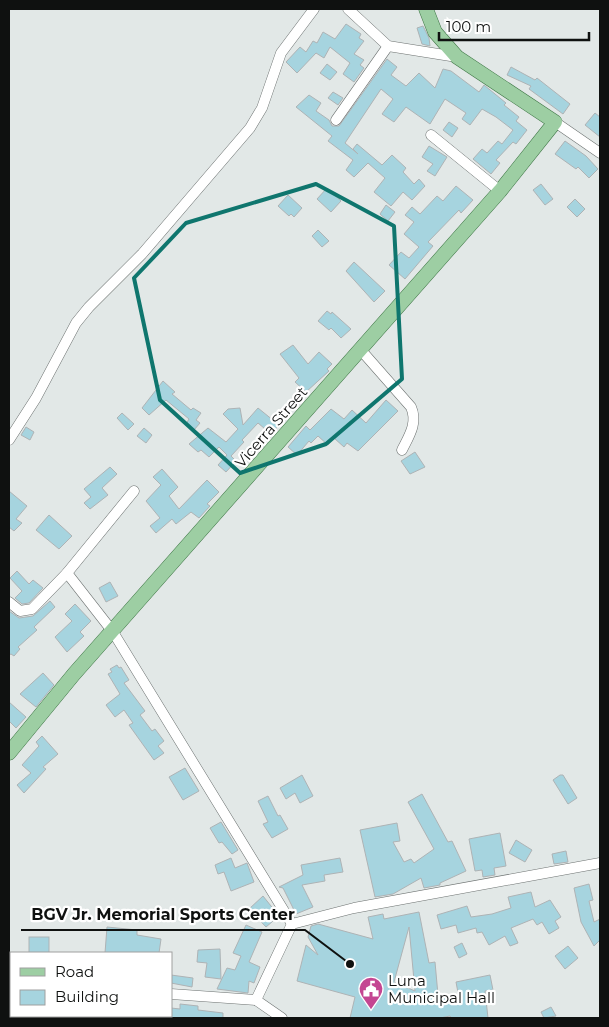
<svg xmlns="http://www.w3.org/2000/svg" width="609" height="1027" font-family="Montserrat,sans-serif">
<style>
.building{fill:#a6d4df;stroke:#aeb3b5;fill-rule:evenodd}
.lines{fill:none;stroke-linecap:round;stroke-linejoin:round}
.minor-casing{stroke:#6d7271;stroke-width:11}
.major-casing{stroke:#407747;stroke-width:15}
.minor{stroke:#fff;stroke-width:10}
.major{stroke:#9dcea3;stroke-width:14}
.marked{fill:none;stroke:#0f766e;stroke-width:4;stroke-linejoin:round}
.labels{text-anchor:middle;dominant-baseline:central;stroke-width:4.5;stroke-linejoin:round;paint-order:stroke}
.street-label{font-size:15px;fill:#0f1110;stroke:#fff}
.poi-label{font-size:15px;fill:#0f1110;stroke:#fff;text-anchor:start}
.leader{fill:none;stroke:#0f1110;stroke-width:2}
.callout-dot{fill:#0f1110;stroke:#fff;stroke-width:2}
.callout-label{font-size:16px;text-anchor:middle;font-weight:bold;fill:#0f1110;stroke:#fff;stroke-width:4.5;stroke-linejoin:round;paint-order:stroke}
</style>
<rect width="100%" height="100%" fill="#e2e8e7"/>
<g class="building">
<path d="M 346,24 L 361,34 L 359,38 L 364,41 L 354,54 L 364,60 L 360,65 L 364,68 L 354,82 L 343,74 L 350,63 L 330,47 L 324,58 L 316,53 L 297,73 L 286,62 L 300,47 L 306,52 L 313,41 L 317,43 L 323,32 L 335,39 Z"/>
<path d="M 423,26 L 429,38 L 430,46 L 422,44 L 417,28 Z"/>
<path d="M 387,59 L 397,67 L 391,75 L 406,86 L 419,73 L 435,88 L 443,69 L 451,71 L 479,92 L 484,85 L 506,103 L 504,105 L 519,117 L 516,121 L 527,130 L 516,144 L 513,142 L 496,160 L 500,163 L 491,174 L 473,159 L 482,149 L 487,153 L 498,141 L 502,144 L 513,130 L 496,117 L 482,109 L 470,125 L 462,119 L 466,113 L 445,99 L 430,124 L 406,107 L 394,122 L 382,114 L 393,99 L 381,89 L 345,143 L 358,154 L 353,149 L 357,144 L 382,165 L 392,155 L 406,168 L 403,172 L 414,184 L 419,179 L 425,186 L 412,200 L 403,192 L 391,206 L 374,192 L 385,178 L 368,163 L 354,177 L 346,170 L 353,160 L 328,141 L 332,136 L 296,107 L 309,95 L 321,103 L 316,111 L 329,120 L 332,126 L 339,126 Z"/>
<path d="M 327,64 L 337,72 L 330,80 L 320,73 Z"/>
<path d="M 511,67 L 535,80 L 537,78 L 570,104 L 563,114 L 529,89 L 531,86 L 507,75 Z"/>
<path d="M 333,92 L 343,98 L 338,105 L 328,98 Z"/>
<path d="M 595,113 L 600,117 L 600,137 L 585,125 Z"/>
<path d="M 449,122 L 458,128 L 452,137 L 443,130 Z"/>
<path d="M 565,141 L 586,156 L 598,169 L 589,178 L 578,167 L 576,169 L 555,154 Z"/>
<path d="M 429,146 L 447,157 L 435,176 L 427,171 L 433,164 L 422,157 Z"/>
<path d="M 541,184 L 553,199 L 545,205 L 533,190 Z"/>
<path d="M 456,186 L 473,200 L 461,213 L 459,210 L 428,242 L 433,246 L 405,279 L 389,265 L 401,252 L 409,258 L 419,247 L 404,234 L 414,222 L 405,215 L 412,207 L 420,214 L 437,196 L 443,201 Z"/>
<path d="M 327,188 L 341,201 L 331,212 L 317,199 Z"/>
<path d="M 288,195 L 302,208 L 294,217 L 291,214 L 289,216 L 278,206 Z"/>
<path d="M 575,199 L 585,209 L 577,217 L 567,207 Z"/>
<path d="M 386,205 L 395,212 L 388,221 L 380,214 Z"/>
<path d="M 318,230 L 329,241 L 322,247 L 312,236 Z"/>
<path d="M 354,262 L 385,291 L 374,302 L 346,271 Z"/>
<path d="M 327,311 L 331,314 L 332,312 L 351,329 L 341,338 L 331,328 L 329,330 L 318,321 Z"/>
<path d="M 293,345 L 308,364 L 319,352 L 332,364 L 327,369 L 329,371 L 306,392 L 295,382 L 299,378 L 280,354 Z"/>
<path d="M 163,381 L 175,392 L 172,394 L 191,410 L 193,408 L 201,413 L 196,420 L 200,423 L 194,430 L 186,424 L 189,419 L 166,400 L 149,415 L 142,408 Z"/>
<path d="M 386,400 L 398,411 L 358,451 L 347,443 L 344,447 L 334,438 L 328,445 L 318,436 L 311,443 L 309,441 L 297,455 L 288,447 L 306,426 L 310,430 L 331,409 L 344,419 L 352,410 L 366,423 Z"/>
<path d="M 240,408 L 243,425 L 258,408 L 279,425 L 271,434 L 258,423 L 242,440 L 244,442 L 231,456 L 236,461 L 226,472 L 218,465 L 227,455 L 219,447 L 209,457 L 201,450 L 198,452 L 189,444 L 208,428 L 226,442 L 238,429 L 223,414 L 228,409 Z"/>
<path d="M 122,413 L 134,424 L 128,430 L 117,418 Z"/>
<path d="M 26,427 L 34,432 L 30,440 L 21,435 Z"/>
<path d="M 144,428 L 152,435 L 146,443 L 137,436 Z"/>
<path d="M 415,452 L 425,467 L 410,474 L 401,461 Z"/>
<path d="M 110,467 L 117,474 L 102,488 L 108,495 L 90,509 L 84,503 L 91,497 L 84,489 Z"/>
<path d="M 162,469 L 178,487 L 169,496 L 179,509 L 207,480 L 219,492 L 207,504 L 210,506 L 199,518 L 191,512 L 176,524 L 172,519 L 156,533 L 150,526 L 160,518 L 146,501 L 161,485 L 153,477 Z"/>
<path d="M 9,491 L 27,506 L 16,519 L 22,523 L 14,531 L 9,527 Z"/>
<path d="M 49,515 L 72,536 L 59,549 L 36,530 Z"/>
<path d="M 17,571 L 29,584 L 33,580 L 43,588 L 29,603 L 22,604 L 15,598 L 22,591 L 10,578 Z"/>
<path d="M 110,582 L 118,596 L 106,602 L 99,588 Z"/>
<path d="M 50,601 L 55,607 L 34,627 L 37,630 L 18,647 L 20,649 L 14,656 L 11,654 L 9,655 L 9,611 L 19,618 L 33,616 Z"/>
<path d="M 75,604 L 91,621 L 80,632 L 84,636 L 67,652 L 55,637 L 72,621 L 65,614 Z"/>
<path d="M 117,665 L 119,668 L 121,667 L 129,680 L 124,683 L 145,711 L 140,715 L 152,731 L 155,729 L 164,741 L 158,746 L 164,753 L 154,760 L 129,725 L 133,723 L 124,710 L 115,717 L 106,705 L 120,694 L 108,674 L 112,672 L 110,669 Z"/>
<path d="M 43,673 L 54,685 L 36,707 L 20,694 Z"/>
<path d="M 9,702 L 26,717 L 16,728 L 9,721 Z"/>
<path d="M 42,736 L 58,754 L 43,767 L 46,769 L 24,793 L 17,785 L 31,773 L 22,765 L 39,746 L 36,742 Z"/>
<path d="M 185,768 L 199,791 L 183,800 L 169,777 Z"/>
<path d="M 302,775 L 313,796 L 300,803 L 295,793 L 286,799 L 280,788 Z"/>
<path d="M 560,775 L 563,775 L 577,798 L 568,804 L 553,780 Z"/>
<path d="M 422,794 L 448,842 L 452,841 L 466,871 L 440,883 L 440,885 L 424,888 L 421,878 L 393,894 L 375,897 L 360,830 L 397,823 L 400,841 L 393,842 L 404,862 L 411,859 L 414,863 L 434,849 L 408,802 Z"/>
<path d="M 268,796 L 278,816 L 280,815 L 288,829 L 272,838 L 263,824 L 268,822 L 258,801 Z"/>
<path d="M 221,822 L 238,850 L 232,854 L 222,842 L 219,843 L 210,828 Z"/>
<path d="M 500,833 L 506,866 L 494,868 L 495,875 L 483,877 L 482,870 L 475,871 L 469,839 Z"/>
<path d="M 516,840 L 532,850 L 525,862 L 509,853 Z"/>
<path d="M 566,851 L 568,862 L 554,864 L 552,854 Z"/>
<path d="M 231,858 L 235,868 L 247,863 L 254,882 L 231,891 L 224,872 L 218,874 L 215,865 Z"/>
<path d="M 340,858 L 343,872 L 324,875 L 325,881 L 302,885 L 313,907 L 296,914 L 283,888 L 279,887 L 303,875 L 301,865 Z"/>
<path d="M 589,884 L 593,900 L 589,901 L 594,922 L 600,919 L 600,940 L 594,946 L 581,922 L 574,888 Z"/>
<path d="M 531,892 L 535,907 L 550,900 L 561,917 L 555,921 L 559,928 L 549,934 L 542,922 L 537,925 L 533,919 L 511,928 L 518,943 L 510,946 L 505,936 L 489,945 L 482,932 L 477,933 L 476,928 L 458,933 L 456,925 L 441,929 L 437,915 L 467,906 L 471,917 L 492,914 L 511,908 L 508,897 Z"/>
<path d="M 263,896 L 279,916 L 266,927 L 249,909 Z"/>
<path d="M 419,912 L 429,963 L 435,962 L 438,995 L 459,998 L 456,982 L 490,975 L 493,990 L 485,991 L 488,1018 L 451,1018 L 450,1016 L 440,1018 L 350,1018 L 355,997 L 297,981 L 306,945 L 318,955 L 308,937 L 311,926 L 318,924 L 373,939 L 368,917 L 383,914 L 384,919 ZM 409,927 L 415,991 L 394,982 Z"/>
<path d="M 246,925 L 262,932 L 249,962 L 260,967 L 254,983 L 249,981 L 248,993 L 217,989 L 227,968 L 235,970 L 241,956 L 233,953 Z"/>
<path d="M 107,927 L 137,930 L 137,935 L 161,939 L 159,953 L 105,953 Z"/>
<rect x="29" y="937" width="20" height="16"/>
<path d="M 462,943 L 467,954 L 459,958 L 454,947 Z"/>
<path d="M 568,946 L 578,958 L 565,969 L 555,956 Z"/>
<path d="M 220,949 L 221,979 L 205,977 L 207,963 L 197,962 L 198,950 Z"/>
<path d="M 171,975 L 193,978 L 192,987 L 171,983 Z"/>
<path d="M 180,1004 L 198,1006 L 198,1010 L 223,1013 L 223,1018 L 171,1018 L 171,1008 L 180,1009 Z"/>
<path d="M 551,1007 L 556,1016 L 544,1018 L 541,1012 Z"/>
</g>
<g class="lines">
<defs>
<g id="minor">
<path d="M 348,9 L 388,46 L 457,57"/>
<path d="M 336,120 L 388,46"/>
<path d="M 555,122 L 600,153"/>
<path d="M 431,135 L 500,191"/>
<path d="M 360,349 L 411,407 C 418,423 409,436 402,450"/>
<path d="M 9,440 L 36,398 L 76,323 L 89,307 L 142,254 L 250,128 L 262,108 L 281,53 L 314,9"/>
<path d="M 67,573 L 113,632 L 292,924"/>
<path d="M 9,602 L 20,611 L 32,609 L 67,573 L 134,491"/>
<path d="M 9,983 L 11,983"/>
<path d="M 171,994 L 256,1000 L 282,1018"/>
<path d="M 256,1000 L 292,924 L 354,908 L 600,863"/>
</g>
<path id="major" d="M 9,753 L 74,674 L 500,191 L 555,122 L 457,57 L 435,32 L 426,9"/>
</defs>
<use href="#minor" class="minor-casing"/>
<use href="#major" class="major-casing"/>
<use href="#minor" class="minor"/>
<use href="#major" class="major"/>
</g>
<path class="marked" d="M 316,184 L 394,226 L 402,379 L 326,444 L 240,473 L 160,400 L 134,278 L 186,223 Z"/>
<defs>
<symbol id="civic-pin" viewBox="-11 -11 22 30"><path d="M0 17L-7.5 6A9.5 9.5 0 1 1 7.5 6Z" fill="#c44692" stroke="#fff"/><path d="M-.6-6.5H3V-4.5H.6V-3L4-1V1h2V6H-6V1h2V-1L-.6-3ZM-1.2 2.5V6h2.4V2.5Z" fill="#fff"/></symbol>
</defs>
<g fill-rule="evenodd">
<use href="#civic-pin" x="357" y="975" width="28" height="38"/>
</g>
<g class="labels">
<g class="street-label">
<text transform="translate(271 427) rotate(-49)">Vicerra Street</text>
</g>
<g class="poi-label">
<text x="388" y="980">Luna<tspan x="388" dy="17">Municipal Hall</tspan></text>
</g>
</g>
<path class="leader" d="M350 964L305 930H21"/>
<circle class="callout-dot" cx="350" cy="964" r="5"/>
<g class="callout-label">
<text x="163" y="920">BGV Jr. Memorial Sports Center</text>
</g>
<rect width="609" height="1027" fill="none" stroke="#0f1110" stroke-width="20"/>
<rect x="10" y="952" width="162" height="65" fill="#ffffff" stroke="#9fa09f"/>
<rect x="20" y="968" width="25" height="8" fill="#9dcea3" stroke="#9fa09f"/>
<text x="55" y="977" font-size="15" fill="#0f1110">Road</text>
<rect x="20" y="990" width="25" height="15" fill="#a6d4df" stroke="#9fa09f"/>
<text x="55" y="1002" font-size="15" fill="#0f1110">Building</text>
<path d="M439 32v8h150v-8" fill="none" stroke="#0f1110" stroke-width="2.5"/>
<text x="446" y="32" font-size="15" fill="#0f1110" stroke="#ffffff" stroke-width="4" paint-order="stroke">100 m</text>
</svg>
